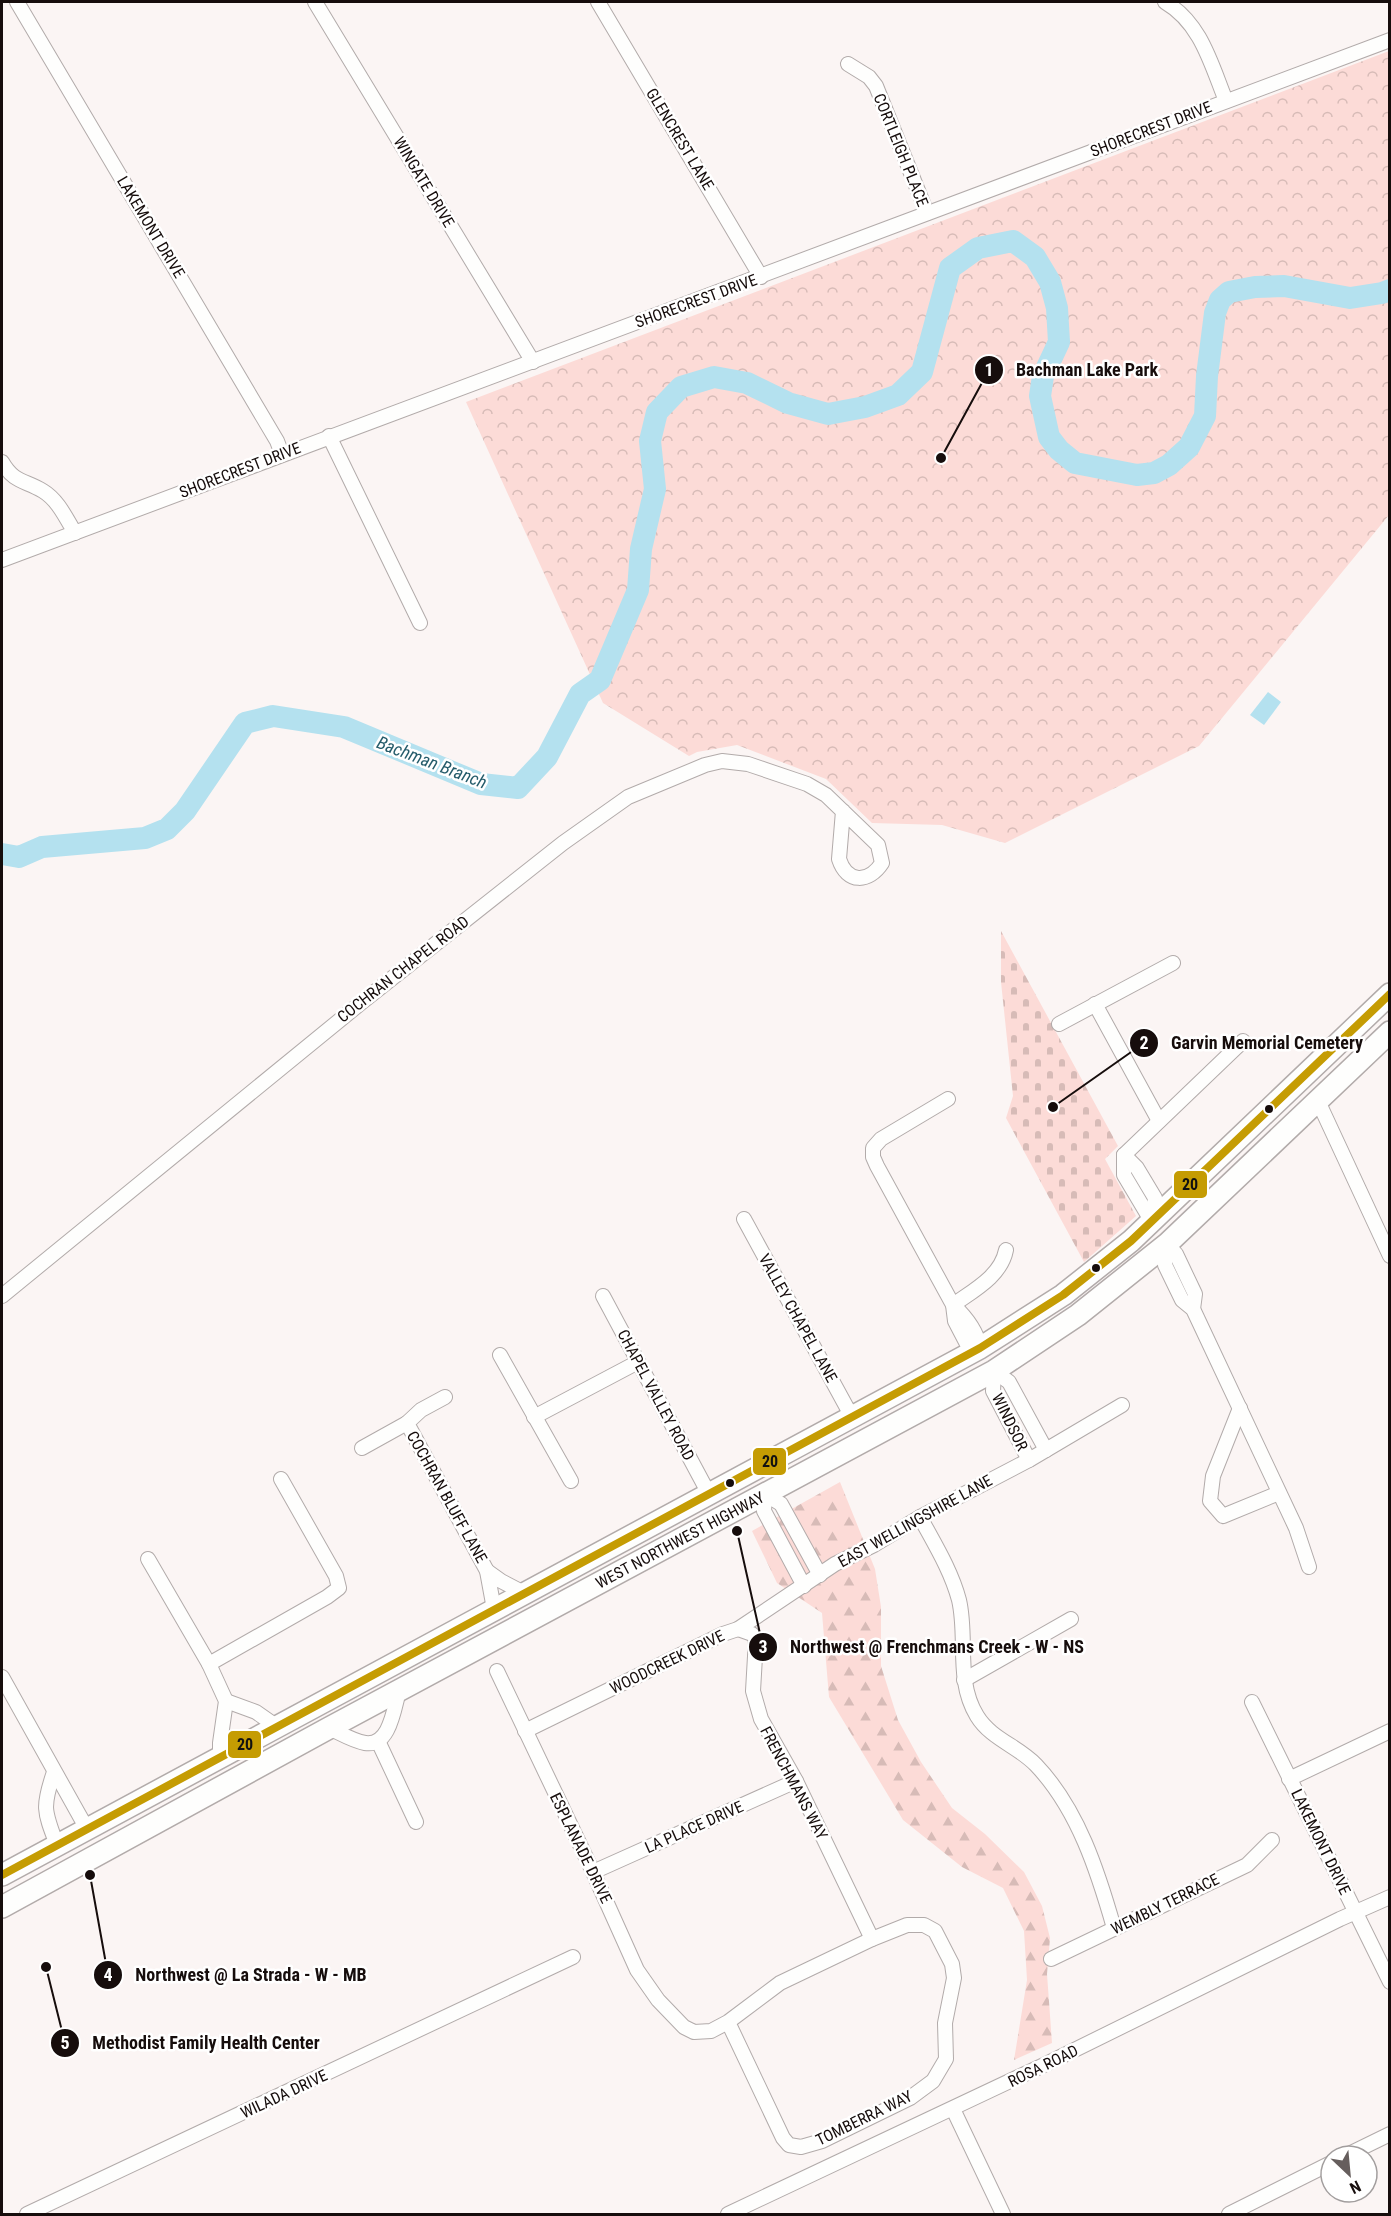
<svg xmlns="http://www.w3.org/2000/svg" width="1391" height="2216" font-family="'Roboto Condensed',sans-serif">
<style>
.forest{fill:url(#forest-firs)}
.cemetery{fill:url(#cemetery-stones)}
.park{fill:url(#park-crowns)}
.water{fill:#b4e1ef}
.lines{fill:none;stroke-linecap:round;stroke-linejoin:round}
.river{stroke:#b4e1ef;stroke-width:22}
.minor-casing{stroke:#b2abaa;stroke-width:16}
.primary-casing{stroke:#b2abaa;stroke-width:24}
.minor{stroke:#fefefd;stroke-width:14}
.primary{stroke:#fefefd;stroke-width:21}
.bus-1-casing{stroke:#fff;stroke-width:12}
.bus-1{stroke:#c59c03;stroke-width:8}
.bus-dot{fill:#160d0c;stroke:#fff;stroke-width:2}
.labels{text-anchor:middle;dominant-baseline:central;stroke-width:5;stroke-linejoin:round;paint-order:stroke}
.street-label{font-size:16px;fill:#160d0c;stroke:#fff}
.water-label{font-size:18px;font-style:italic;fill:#255c6b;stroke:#fff}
.leader{fill:none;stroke:#160d0c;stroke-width:2}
.callout-dot{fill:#160d0c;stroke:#fff;stroke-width:2}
.mark-label{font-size:18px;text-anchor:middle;font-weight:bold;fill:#fff}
.callout-label{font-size:18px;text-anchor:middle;font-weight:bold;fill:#160d0c;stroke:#fff;stroke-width:5;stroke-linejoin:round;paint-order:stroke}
.line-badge{stroke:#fff;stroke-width:2}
.pale-badge-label{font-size:16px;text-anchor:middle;font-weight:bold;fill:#111}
</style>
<defs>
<pattern id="forest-firs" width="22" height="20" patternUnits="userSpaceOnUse" patternTransform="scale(1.5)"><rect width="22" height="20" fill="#fcdbd7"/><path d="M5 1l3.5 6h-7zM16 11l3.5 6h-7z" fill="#d7bbb7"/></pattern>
<pattern id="cemetery-stones" width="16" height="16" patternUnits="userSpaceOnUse" patternTransform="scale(1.5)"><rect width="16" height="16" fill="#fcdbd7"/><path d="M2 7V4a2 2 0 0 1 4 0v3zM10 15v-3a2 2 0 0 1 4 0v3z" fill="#d7bbb7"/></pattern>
<pattern id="park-crowns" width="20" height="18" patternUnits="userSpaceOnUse" patternTransform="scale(1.5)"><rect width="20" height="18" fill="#fcdbd7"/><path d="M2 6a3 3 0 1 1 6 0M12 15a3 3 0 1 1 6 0" fill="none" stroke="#d7bbb7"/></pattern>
</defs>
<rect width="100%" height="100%" fill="#fbf5f4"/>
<path class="forest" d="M 840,1482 L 875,1569 L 881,1607 L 881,1666 L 898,1720 L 921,1762 L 952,1808 L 985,1834 L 1024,1872 L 1042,1906 L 1050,1938 L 1047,1974 L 1052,2043 L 1014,2060 L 1027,1980 L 1024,1931 L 1003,1888 L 962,1867 L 903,1820 L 829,1697 L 822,1613 L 777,1583 L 752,1531 Z"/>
<path class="cemetery" d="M 1001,931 L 1118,1146 L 1105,1159 L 1136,1216 L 1084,1262 L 1006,1118 L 1013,1096 L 1001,982 Z"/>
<path class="park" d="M 1389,51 L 1389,515 L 1199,746 L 1005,843 L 942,825 L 872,823 L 826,779 L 737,745 L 697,752 L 689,756 L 603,703 L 466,402 Z"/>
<path class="water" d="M 1268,692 L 1281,702 L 1264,725 L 1250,715 Z"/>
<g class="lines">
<path class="river" d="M 2,854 L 19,857 L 42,847 L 145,838 L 167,829 L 185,811 L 245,723 L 273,716 L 344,727 L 481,784 L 518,788 L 547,757 L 580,694 L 600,680 L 638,590 L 641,549 L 655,489 L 650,441 L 657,412 L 681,387 L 714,377 L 747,383 L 788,403 L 828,414 L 865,407 L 898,395 L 922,372 L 950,268 L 978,248 L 1013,241 L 1035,257 L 1050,282 L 1057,308 L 1059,342 L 1043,376 L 1040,396 L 1049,437 L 1059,450 L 1075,463 L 1137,475 L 1154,473 L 1169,465 L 1189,447 L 1205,416 L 1207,376 L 1215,313 L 1220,300 L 1229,292 L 1255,287 L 1284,286 L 1350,298 L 1382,293 L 1390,290"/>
<defs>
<g id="minor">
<path d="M 17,2 L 277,441 L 282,454"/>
<path d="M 315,2 L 533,362"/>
<path d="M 598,2 L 761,277"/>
<path d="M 1165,2 C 1201,23 1211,64 1226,101"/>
<path d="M 848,64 L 869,77 L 876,86 L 927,213"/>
<path d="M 329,436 L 420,623"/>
<path d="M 2,462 C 14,483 25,480 43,491 C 58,500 66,518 75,533"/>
<path d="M 2,560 C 465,388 927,213 1390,40"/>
<path d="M 1095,1004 L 1159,1121"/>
<path d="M 1059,1024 L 1173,963"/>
<path d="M 948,1099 L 881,1139 L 873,1148 L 873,1157 L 877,1166 L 953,1305 C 966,1317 977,1331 980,1348 L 967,1344 L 955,1321 L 953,1305"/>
<path d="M 1318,1101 L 1390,1256"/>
<path d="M 1124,1155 L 1243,1041"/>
<path d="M 1124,1155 L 1137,1168 L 1155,1198 L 1152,1222"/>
<path d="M 1124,1155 L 1124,1175 L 1152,1222"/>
<path d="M 744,1219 L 852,1417"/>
<path d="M 1167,1244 L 1165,1265 L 1182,1300 L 1193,1309 L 1296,1528 L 1309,1567"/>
<path d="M 1167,1244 L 1176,1254 L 1195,1294 L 1193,1309"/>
<path d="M 2,1296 L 362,1002 L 563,843 L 628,797 L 705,765 L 722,761 L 748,764 L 807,784 L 826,795 L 878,845 L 882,863 C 869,883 847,884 839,859 L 843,811"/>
<path d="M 603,1296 L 709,1494"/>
<path d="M 953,1305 C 974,1290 1001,1276 1006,1250"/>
<path d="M 500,1355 L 571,1481"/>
<path d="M 994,1371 L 993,1391 L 1029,1460"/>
<path d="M 994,1371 L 1009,1382 L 1046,1450"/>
<path d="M 445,1397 L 421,1410 L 407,1423 L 487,1571 L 494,1609"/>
<path d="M 1240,1408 L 1213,1476 L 1210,1501 L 1223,1516 L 1279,1493"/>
<path d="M 534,1417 L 638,1362"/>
<path d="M 362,1448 L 407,1423"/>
<path d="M 920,1517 C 934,1543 951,1570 959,1600 C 968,1638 955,1680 977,1716 C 991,1739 1018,1746 1036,1765 C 1078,1809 1098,1872 1114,1928"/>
<path d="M 148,1559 L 209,1664 L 226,1701 L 220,1743 L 220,1756"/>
<path d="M 487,1571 L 501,1581 L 524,1593"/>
<path d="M 804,1586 L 764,1511 L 765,1494 L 781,1504 L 820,1575"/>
<path d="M 738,1629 L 752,1634 L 756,1639 L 753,1691 L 761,1719 L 796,1781 L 872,1939"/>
<path d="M 209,1664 L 327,1597 L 339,1588 L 336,1576 L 281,1479"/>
<path d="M 497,1671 L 593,1872 L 637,1970 L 658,2000 L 684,2027 L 694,2032 L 711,2031 L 728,2022 L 780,1983 L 872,1939 L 907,1925 L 924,1925 L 935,1931 L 952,1964 L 954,1978 L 945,2023 L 946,2059 L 933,2081 L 910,2098 L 822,2141 L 801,2147 L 789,2145 L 783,2138 L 728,2022"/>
<path d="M 2,1677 L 87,1829"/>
<path d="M 964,1680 L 1071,1619"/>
<path d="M 226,1701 L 256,1712 L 276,1726"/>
<path d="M 1252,1702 L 1390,1982"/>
<path d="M 329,1728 C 340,1733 353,1741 365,1743 C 390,1747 394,1708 399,1691"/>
<path d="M 525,1731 L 723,1634 L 738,1629 L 835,1564 L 874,1545 L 920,1517 L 1029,1460 L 1122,1405"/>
<path d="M 378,1741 L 416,1822"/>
<path d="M 54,1772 C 42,1807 44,1811 57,1845"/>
<path d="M 1289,1779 L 1390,1731"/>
<path d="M 593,1872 L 796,1781"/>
<path d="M 1051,1959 L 1247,1865 L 1272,1840"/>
<path d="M 953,2109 L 1003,2214"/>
<path d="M 1345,2156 L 1390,2134"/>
<path d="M 27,2214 L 573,1957"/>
<path d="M 728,2214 L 1046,2064 L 1340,1919 L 1390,1897"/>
<path d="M 1229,2214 L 1331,2163"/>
</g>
<g id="primary">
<path d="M 2,1875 L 980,1348 L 1063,1295 L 1131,1241 L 1390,994"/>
<path d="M 2,1907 L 329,1728 L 994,1371 L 1078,1315 L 1167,1244 L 1390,1032"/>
</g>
</defs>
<use href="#minor" class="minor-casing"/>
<use href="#primary" class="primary-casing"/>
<use href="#minor" class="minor"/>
<use href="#primary" class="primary"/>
<defs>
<path id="bus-1" d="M 2,1875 L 980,1348 L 1063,1295 L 1131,1241 L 1390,994"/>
</defs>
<use href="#bus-1" class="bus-1-casing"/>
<use href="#bus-1" class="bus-1"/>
</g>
<g class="bus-dot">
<circle cx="1269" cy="1109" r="5"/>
<circle cx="1096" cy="1268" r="5"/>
<circle cx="730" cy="1483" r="5"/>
</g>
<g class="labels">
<g class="street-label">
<text transform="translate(1151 129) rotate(-21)">SHORECREST DRIVE</text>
<text transform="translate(680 139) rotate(59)">GLENCREST LANE</text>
<text transform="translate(901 150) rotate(68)">CORTLEIGH PLACE</text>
<text transform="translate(424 182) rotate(59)">WINGATE DRIVE</text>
<text transform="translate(151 227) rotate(59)">LAKEMONT DRIVE</text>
<text transform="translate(696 301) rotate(-20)">SHORECREST DRIVE</text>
<text transform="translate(240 470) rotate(-21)">SHORECREST DRIVE</text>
<text transform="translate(403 969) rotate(-38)">COCHRAN CHAPEL ROAD</text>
<text transform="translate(798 1318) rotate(61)">VALLEY CHAPEL LANE</text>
<text transform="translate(656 1395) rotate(62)">CHAPEL VALLEY ROAD</text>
<text transform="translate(1010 1422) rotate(64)">WINDSOR</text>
<text transform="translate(447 1497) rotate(61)">COCHRAN BLUFF LANE</text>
<text transform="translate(915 1521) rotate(-29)">EAST WELLINGSHIRE LANE</text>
<text transform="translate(680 1540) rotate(-28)">WEST NORTHWEST HIGHWAY</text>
<text transform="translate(667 1662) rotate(-26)">WOODCREEK DRIVE</text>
<text transform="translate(794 1783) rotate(62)">FRENCHMANS WAY</text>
<text transform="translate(694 1827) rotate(-24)">LA PLACE DRIVE</text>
<text transform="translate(1321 1842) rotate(64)">LAKEMONT DRIVE</text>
<text transform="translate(581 1848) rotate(64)">ESPLANADE DRIVE</text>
<text transform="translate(1165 1904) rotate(-26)">WEMBLY TERRACE</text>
<text transform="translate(1043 2066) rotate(-26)">ROSA ROAD</text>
<text transform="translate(284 2094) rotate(-25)">WILADA DRIVE</text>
<text transform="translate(864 2118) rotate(-26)">TOMBERRA WAY</text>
</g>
<g class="water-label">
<text transform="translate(432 762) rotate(21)">Bachman Branch</text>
</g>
</g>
<path class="leader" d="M941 458L989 370M1053 1107L1144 1043M737 1531L763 1647M90 1875L108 1975M46 1967L65 2043"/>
<g class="callout-dot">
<circle cx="941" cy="458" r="6"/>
<circle cx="1053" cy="1107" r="6"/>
<circle cx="737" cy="1531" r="6"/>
<circle cx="90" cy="1875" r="6"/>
<circle cx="46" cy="1967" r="6"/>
<circle cx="989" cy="370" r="15"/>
<circle cx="1144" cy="1043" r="15"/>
<circle cx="763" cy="1647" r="15"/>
<circle cx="108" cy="1975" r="15"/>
<circle cx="65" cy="2043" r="15"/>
</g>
<g class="mark-label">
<text x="989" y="376">1</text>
<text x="1144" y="1049">2</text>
<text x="763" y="1653">3</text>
<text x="108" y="1981">4</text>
<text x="65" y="2049">5</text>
</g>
<g class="callout-label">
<text x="1087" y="376">Bachman Lake Park</text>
<text x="1267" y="1049">Garvin Memorial Cemetery</text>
<text x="937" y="1653">Northwest @ Frenchmans Creek - W - NS</text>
<text x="251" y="1981">Northwest @ La Strada - W - MB</text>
<text x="206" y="2049">Methodist Family Health Center</text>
</g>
<g class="line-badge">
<rect x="1173" y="1170" width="35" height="29" rx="6" fill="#c59c03"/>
<rect x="752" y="1447" width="35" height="29" rx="6" fill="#c59c03"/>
<rect x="227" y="1730" width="35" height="29" rx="6" fill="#c59c03"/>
</g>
<g class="pale-badge-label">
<text x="1190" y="1190">20</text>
<text x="770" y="1467">20</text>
<text x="245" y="1750">20</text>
</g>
<rect width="1391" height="2216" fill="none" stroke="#160d0c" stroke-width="6"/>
<g transform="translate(1349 2174) rotate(154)"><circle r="28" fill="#ffffff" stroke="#a29e9e" stroke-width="1.5"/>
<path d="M0-4.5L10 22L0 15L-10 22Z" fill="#665e5d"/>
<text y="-9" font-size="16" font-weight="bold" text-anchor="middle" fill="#160d0c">N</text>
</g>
</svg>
